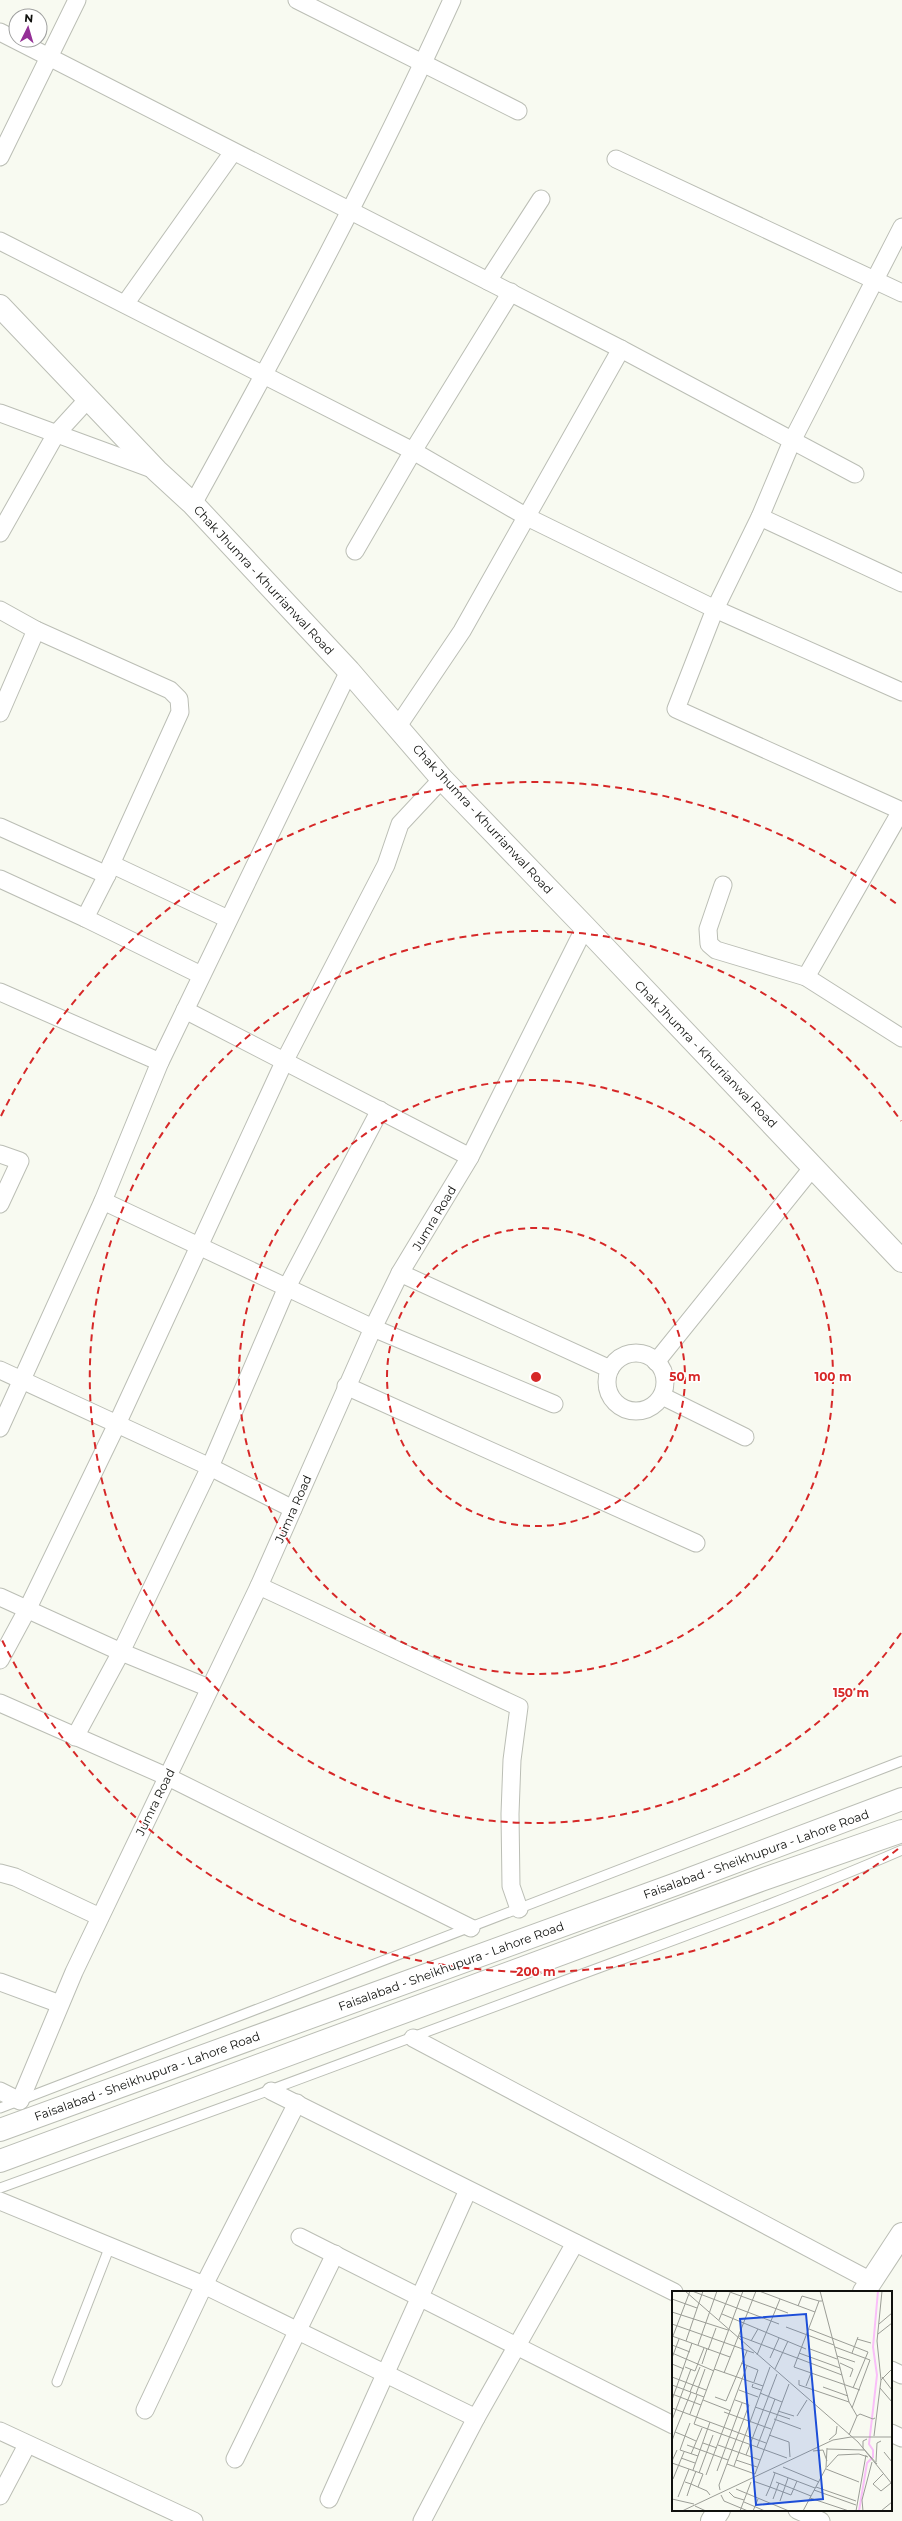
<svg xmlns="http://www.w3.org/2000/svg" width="902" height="2521" font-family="Montserrat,sans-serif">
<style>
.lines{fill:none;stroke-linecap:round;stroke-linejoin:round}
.service-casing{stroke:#bbbeb5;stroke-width:11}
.minor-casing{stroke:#bbbeb5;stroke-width:19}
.primary-casing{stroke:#bbbeb5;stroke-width:24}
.trunk-casing{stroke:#bbbeb5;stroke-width:24}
.service{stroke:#fff;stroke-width:9}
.minor{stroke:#fff;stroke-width:17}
.primary{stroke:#fff;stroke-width:22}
.trunk{stroke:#fff;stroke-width:22}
.ring{fill:none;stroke:#d62828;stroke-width:2;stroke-dasharray:7 5}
.labels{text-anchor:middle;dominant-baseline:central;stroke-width:3;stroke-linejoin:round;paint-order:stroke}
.street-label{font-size:12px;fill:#10110e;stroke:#fff}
.inset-river{fill:none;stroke:#fabff9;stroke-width:2}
.inset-road{fill:none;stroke:#9b9d96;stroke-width:1}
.view{fill:#1d4ed8;fill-opacity:0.15;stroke:#1d4ed8;stroke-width:2}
.inset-edge{fill:none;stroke:#10110e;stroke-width:2}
.centre{fill:#d62828;stroke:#fff;stroke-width:2}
.ring-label{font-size:12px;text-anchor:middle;font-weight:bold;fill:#d62828;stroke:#fff;stroke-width:3;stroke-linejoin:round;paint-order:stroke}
</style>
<rect width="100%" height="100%" fill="#f8faf1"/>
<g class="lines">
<defs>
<g id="service">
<path d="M 0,2108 L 902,1761"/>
<path d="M 0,2188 C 184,2122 367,2055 550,1986 C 668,1942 787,1900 902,1850"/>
<path d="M 57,2382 L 110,2246"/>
</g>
<g id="minor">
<path d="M 297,0 L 518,111"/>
<path d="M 0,32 L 621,349 L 855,474"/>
<path d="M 0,157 L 77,0"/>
<path d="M 616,159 L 902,293"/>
<path d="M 902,227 L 792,441 L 760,517 L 715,609 L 676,709 L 902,811"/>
<path d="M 0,241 L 413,451 L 527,517 L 715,609 L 902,692"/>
<path d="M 488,281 L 541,199"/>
<path d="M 125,304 L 233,152"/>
<path d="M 0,413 L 155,470"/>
<path d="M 193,504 C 284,339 374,172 452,0"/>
<path d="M 760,517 L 902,583"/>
<path d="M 0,533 L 56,434 L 88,399"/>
<path d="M 355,551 L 413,451 L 511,292"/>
<path d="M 0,610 L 36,630 L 170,690 L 179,699 L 180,712 L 111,864"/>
<path d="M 0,713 L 36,630"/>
<path d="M 398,726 L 462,631 L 621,349"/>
<path d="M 0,827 L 107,875 L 111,864 L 228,919"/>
<path d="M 107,875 L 85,918 L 201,975"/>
<path d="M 0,879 L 85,918"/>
<path d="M 723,885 L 708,929 L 709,944 L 716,950 L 806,977 L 902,1038"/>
<path d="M 806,977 L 901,811"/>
<path d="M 0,992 L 160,1062"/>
<path d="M 185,1010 L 470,1157"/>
<path d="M 0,1154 L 20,1161 L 0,1204"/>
<path d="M 103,1201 L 373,1328 L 554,1404"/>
<path d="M 400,1273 L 610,1369"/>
<circle cx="636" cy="1382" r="29"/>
<path d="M 656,1362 L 813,1167"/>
<path d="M 0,1370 L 210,1467 L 293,1509"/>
<path d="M 346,1386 L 696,1543"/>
<path d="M 662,1396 L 745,1437"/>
<path d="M 0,1428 L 103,1201 L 160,1062 L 349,671"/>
<path d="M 259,1586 L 519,1707 L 512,1760 L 510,1814 L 511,1886 L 519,1909"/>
<path d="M 0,1597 L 121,1652 L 209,1688"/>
<path d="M 0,1660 L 27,1610 L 117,1424 L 285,1060 L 386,865 L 400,824 L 442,779"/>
<path d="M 0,1703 L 168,1777 L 471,1928"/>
<path d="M 75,1737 L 121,1652 L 210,1467 L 287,1287 L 380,1110"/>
<path d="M 0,1873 L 15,1877 L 100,1917"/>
<path d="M 0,1982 L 60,2004"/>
<path d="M 413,2038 L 871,2281"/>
<path d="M 0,2091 L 20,2101 L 74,1972 L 259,1586 L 373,1328 L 400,1273 L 470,1157 L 585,927"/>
<path d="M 271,2091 L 674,2292"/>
<path d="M 0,2201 L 204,2285 L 297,2103"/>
<path d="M 300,2237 L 673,2425"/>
<path d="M 891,2370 L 902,2375"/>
<path d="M 145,2410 L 204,2285 L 476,2418 L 575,2243"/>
<path d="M 0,2431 L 194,2521"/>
<path d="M 891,2433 L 902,2438"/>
<path d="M 235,2459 L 335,2254"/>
<path d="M 0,2496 L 27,2445"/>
<path d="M 329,2499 L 468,2190"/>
<path d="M 797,2510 L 821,2521"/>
<path d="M 422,2521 L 476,2418"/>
</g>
<g id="primary">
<path d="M 0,306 L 157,471 L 193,504 L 349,671 L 442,779 L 585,927 L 902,1261"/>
<path d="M 864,2292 L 902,2234"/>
<path d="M 712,2521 L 719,2510"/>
</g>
<g id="trunk">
<path d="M 0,2130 L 679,1883 L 902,1799"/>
<path d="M 0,2161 L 761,1880 L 902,1831"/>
</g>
</defs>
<use href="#service" class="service-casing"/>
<use href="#minor" class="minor-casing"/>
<use href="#primary" class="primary-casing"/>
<use href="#trunk" class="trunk-casing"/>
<use href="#service" class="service"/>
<use href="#minor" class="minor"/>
<use href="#primary" class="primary"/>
<use href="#trunk" class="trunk"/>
</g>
<g class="ring">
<circle cx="536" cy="1377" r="149"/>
<circle cx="536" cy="1377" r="297"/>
<path d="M901 1633A446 446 0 1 1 901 1121"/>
<path d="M898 1849A595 595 0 0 1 1 1638M1 1116A595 595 0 0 1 898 905"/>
</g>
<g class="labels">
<g class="street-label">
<text transform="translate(264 580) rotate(47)">Chak Jhumra - Khurrianwal Road</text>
<text transform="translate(483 819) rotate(47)">Chak Jhumra - Khurrianwal Road</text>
<text transform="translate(706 1054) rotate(46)">Chak Jhumra - Khurrianwal Road</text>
<text transform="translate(434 1218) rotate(-59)">Jumra Road</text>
<text transform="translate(293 1509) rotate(-66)">Jumra Road</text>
<text transform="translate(155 1802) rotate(-64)">Jumra Road</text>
<text transform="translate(756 1854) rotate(-20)">Faisalabad - Sheikhupura - Lahore Road</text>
<text transform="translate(451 1966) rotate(-20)">Faisalabad - Sheikhupura - Lahore Road</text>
<text transform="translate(147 2076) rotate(-20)">Faisalabad - Sheikhupura - Lahore Road</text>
</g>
</g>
<g transform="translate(672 2291)">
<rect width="220" height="220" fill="#f8faf1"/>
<path class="inset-river" d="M 187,220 L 195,172 L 201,166 L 201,159 L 197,153 L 205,84 L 201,56 L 206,0"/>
<path class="inset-road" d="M 13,0 L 186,151 L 220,193M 20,0 L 107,33M 55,0 L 116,22M 71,0 L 22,133 L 115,167M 87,0 L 143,21M 148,0 L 177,111 L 185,125 L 177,144M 0,8 L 25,17M 150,10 L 147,10 L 143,21 L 122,76 L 188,99M 126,15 L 130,5 L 147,10M 0,21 L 56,39M 50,23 L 134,58M 47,29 L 58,2M 0,33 L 82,62M 207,33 L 220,22M 114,36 L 162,54M 137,38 L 196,61 L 181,97M 206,43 L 220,32M 0,45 L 58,66M 1,45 L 18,0M 67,45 L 170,84M 185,48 L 199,52M 14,50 L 31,0M 79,50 L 86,38M 0,54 L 18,61M 26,54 L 45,0M 163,56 L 198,69 L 180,117M 138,58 L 165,68M 36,59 L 44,37M 0,62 L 42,80M 127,62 L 168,77M 180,62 L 186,46M 85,64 L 108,8M 165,65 L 183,71M 0,67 L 7,48M 98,67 L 107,47M 69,72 L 86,79 L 82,91M 168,72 L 181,78 L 178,86M 0,73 L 12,78M 30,73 L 35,58M 13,76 L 23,80 L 32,57M 42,78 L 91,95M 103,78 L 116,50M 52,82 L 84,0M 0,86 L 34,99M 210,86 L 220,99M 127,89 L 127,94 L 177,111M 209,89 L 205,50 L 210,0M 81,93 L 80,96 L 89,99M 0,94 L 32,106M 134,95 L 139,82M 151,96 L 176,105M 208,97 L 220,111M 67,99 L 86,106M 18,101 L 28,76M 88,102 L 110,111M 0,103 L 29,114M 24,103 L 33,78M 43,106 L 54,110 L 75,60M 0,109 L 20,52M 31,109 L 59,120M 83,116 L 118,128M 0,117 L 94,152M 106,120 L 122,125M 52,121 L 99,138M 18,123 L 25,104M 125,125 L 135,109M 185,125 L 188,123 L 201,128 L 203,127M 102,128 L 129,138M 0,129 L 19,78M 18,132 L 13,145 L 24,150M 3,141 L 19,101M 97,144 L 117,151 L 118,166M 202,145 L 209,89 L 220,78M 195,148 L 191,150 L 191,157 L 205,173M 157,149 L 164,143 L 165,135M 0,150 L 3,141 L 13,145 L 8,159 L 26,165M 31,152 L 45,157M 15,154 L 56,169M 46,154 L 88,169M 85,156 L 103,108M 155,158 L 192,159M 141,160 L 151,159 L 155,170M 212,161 L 220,171M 19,163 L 30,137M 74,164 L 105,83M 9,167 L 23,172M 64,169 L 85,176M 0,170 L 5,159M 204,171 L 205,152 L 209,150M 0,172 L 31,183 L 26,196M 55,173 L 83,183 L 117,93M 62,175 L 98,76M 111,176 L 147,191M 155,176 L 166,164 L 187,163 L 196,166M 154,178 L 187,191M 21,179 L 38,131M 45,180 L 70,112M 101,181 L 143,197M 27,182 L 41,144M 211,183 L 201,193 L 209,200 L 219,192M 34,184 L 75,75M 1,188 L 12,161M 81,190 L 98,196 L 103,182M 13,191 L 19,193 L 24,180M 104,191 L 139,205M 144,196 L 184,210M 64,198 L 117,220M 48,199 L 47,194 L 77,114 L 63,109M 142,199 L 184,214M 57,201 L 62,206 L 72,209M 49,204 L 52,210 L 76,220M 15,205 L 19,193 L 35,200 L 38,204M 94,205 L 98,196 L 119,204 L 125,190M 6,206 L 17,178M 138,207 L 177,220M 0,208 L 22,213M 101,208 L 107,192M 108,210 L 116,187M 72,211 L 93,220M 23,215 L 34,220M 10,220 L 161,149 L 179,146 L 220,146M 68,220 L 79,191M 81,220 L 86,208M 131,220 L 154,177 L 155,157M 184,220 L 194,164M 191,220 L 190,209 L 200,171M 209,220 L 220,211"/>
<path class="view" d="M 134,23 L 151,208 L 84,214 L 68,28 Z"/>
<rect width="220" height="220" class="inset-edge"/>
</g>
<circle cx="536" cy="1377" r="6" class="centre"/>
<g class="ring-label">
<text x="685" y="1381">50 m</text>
<text x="833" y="1381">100 m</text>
<text x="851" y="1697">150 m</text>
<text x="536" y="1976">200 m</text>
</g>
<g transform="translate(28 28) rotate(5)"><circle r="19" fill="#ffffff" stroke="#9fa09f"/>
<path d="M0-3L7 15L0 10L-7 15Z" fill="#943096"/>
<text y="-6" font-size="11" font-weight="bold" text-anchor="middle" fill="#10110e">N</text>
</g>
</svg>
